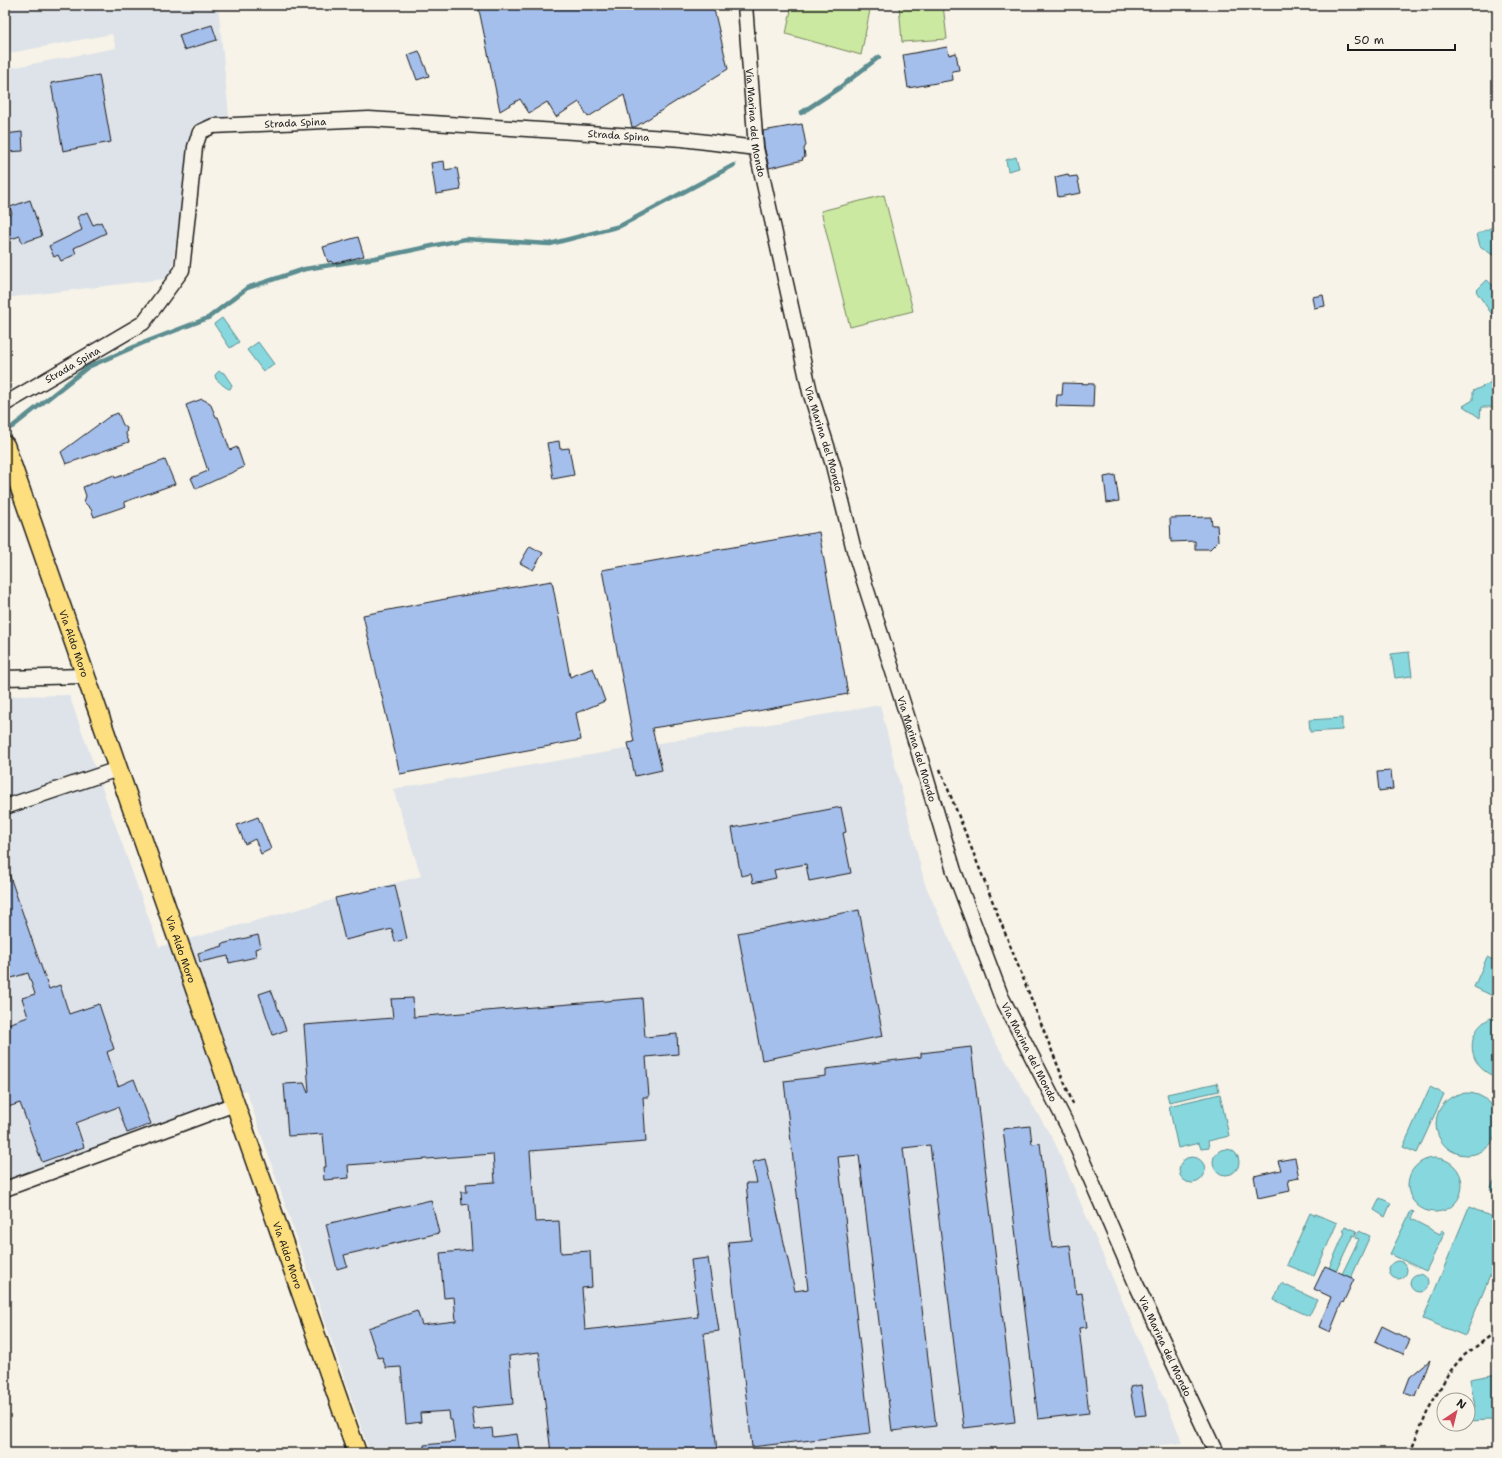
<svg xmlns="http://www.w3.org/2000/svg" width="1502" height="1458" font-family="'Shantell Sans',sans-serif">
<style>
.built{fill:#dee3e9}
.green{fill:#cce9a1;stroke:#74825e}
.water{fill:#87d8de;stroke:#5c8d90}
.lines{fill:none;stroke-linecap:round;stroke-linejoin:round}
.stream{stroke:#5c8d90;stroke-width:4.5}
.building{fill:#a5bfec;stroke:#1c1c1c}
.minor-casing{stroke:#1c1c1c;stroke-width:17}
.major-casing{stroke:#1c1c1c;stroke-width:21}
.path{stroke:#1c1c1c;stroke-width:2.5;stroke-dasharray:4 3;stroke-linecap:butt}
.minor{stroke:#f7f3e8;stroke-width:14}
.major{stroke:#fddf80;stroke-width:18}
.labels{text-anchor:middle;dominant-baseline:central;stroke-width:4;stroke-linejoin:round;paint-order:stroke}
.street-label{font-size:10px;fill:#1c1c1c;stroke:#f7f3e8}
</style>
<rect width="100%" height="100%" fill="#f7f3e8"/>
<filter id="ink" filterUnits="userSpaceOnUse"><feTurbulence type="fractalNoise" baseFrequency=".025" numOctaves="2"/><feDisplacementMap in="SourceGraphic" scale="8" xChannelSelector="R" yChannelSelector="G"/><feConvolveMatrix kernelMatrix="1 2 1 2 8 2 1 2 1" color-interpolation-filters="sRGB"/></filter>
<g filter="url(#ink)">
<g class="built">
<path d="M 5,5 L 214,5 L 219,13 L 229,116 L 192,126 L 172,270 L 164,279 L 5,298 L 5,69 L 116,48 L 112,34 L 5,54 Z"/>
<path d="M 69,695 L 159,947 L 421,876 L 393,789 L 880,705 L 925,884 L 993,1038 L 1055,1143 L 1183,1443 L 1090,1453 L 370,1453 L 246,1090 L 5,1191 L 5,696 Z"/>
</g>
<g class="green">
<path d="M 792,5 L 871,5 L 861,55 L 786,34 Z"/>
<path d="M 899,5 L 943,5 L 947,39 L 902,42 Z"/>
<path d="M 884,195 L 913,311 L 850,327 L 821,211 Z"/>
</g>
<g class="water">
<path d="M 1016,157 L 1019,168 L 1008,171 L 1006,160 Z"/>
<path d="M 1497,225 L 1497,261 L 1494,256 L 1480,246 L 1477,234 Z"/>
<path d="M 1487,280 L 1497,289 L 1497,327 L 1493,316 L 1476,291 Z"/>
<path d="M 222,318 L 239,342 L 230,348 L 214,324 Z"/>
<path d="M 258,342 L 274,364 L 263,371 L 247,350 Z"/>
<path d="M 1497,367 L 1497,407 L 1481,407 L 1480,418 L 1463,406 L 1473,400 L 1473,391 L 1490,383 L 1494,370 Z"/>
<path d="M 219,371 L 224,373 L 232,385 L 230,389 C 226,389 220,382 216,379 L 215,375 Z"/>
<path d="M 1409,652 L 1412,676 L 1395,678 L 1391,654 Z"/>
<path d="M 1342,718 L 1342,730 L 1310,732 L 1309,720 Z"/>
<path d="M 1487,957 L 1497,962 L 1497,998 L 1474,987 Z"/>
<path d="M 1497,1016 L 1497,1077 C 1464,1068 1464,1024 1497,1016 Z"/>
<path d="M 1217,1083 L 1219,1091 L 1169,1102 L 1167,1094 Z"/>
<path d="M 1430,1087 L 1444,1094 L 1417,1153 L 1403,1147 Z"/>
<circle cx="1467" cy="1124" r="31"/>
<path d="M 1220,1094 L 1229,1136 L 1208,1141 L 1209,1148 L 1201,1149 L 1199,1143 L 1178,1148 L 1169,1106 Z"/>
<circle cx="1226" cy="1162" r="13"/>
<circle cx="1192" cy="1170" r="13"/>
<circle cx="1435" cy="1185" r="27"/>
<path d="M 1497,1175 L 1497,1193 L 1490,1190 Z"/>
<path d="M 1380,1198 L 1391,1203 L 1385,1217 L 1374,1210 Z"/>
<path d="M 1469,1207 L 1497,1219 L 1497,1259 L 1465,1336 L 1423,1319 Z"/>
<path d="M 1411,1211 L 1414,1212 L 1411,1219 L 1440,1234 L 1442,1230 L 1445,1232 L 1426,1271 L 1390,1254 Z"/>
<path d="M 1310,1213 L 1314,1215 L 1316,1214 L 1337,1223 L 1314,1276 L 1287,1265 Z"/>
<path d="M 1345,1226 L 1357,1231 L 1355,1236 L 1353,1235 L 1336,1271 L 1329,1268 L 1345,1232 L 1343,1231 Z"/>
<path d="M 1359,1231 L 1370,1236 L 1351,1278 L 1342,1274 L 1359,1239 L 1356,1238 Z"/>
<circle cx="1398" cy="1270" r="9"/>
<circle cx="1419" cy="1283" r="9"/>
<path d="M 1281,1283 L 1317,1300 L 1309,1316 L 1274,1300 Z"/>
<path d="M 1497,1374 L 1497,1424 L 1490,1420 L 1468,1421 L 1468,1413 L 1475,1407 L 1470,1379 Z"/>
</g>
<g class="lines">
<g class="stream">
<path d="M 801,113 L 839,88 L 879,57"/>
<path d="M 12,427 L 88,367 L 143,343 L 208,318 L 247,288 L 305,269 L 375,258 L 465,239 L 550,244 L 620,226 L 734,165"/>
</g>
</g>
<g class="building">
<path d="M 478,5 L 713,5 L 728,69 L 635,127 L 632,127 L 624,95 L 588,117 L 579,102 L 556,117 L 547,102 L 529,113 L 520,99 L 500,111 Z"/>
<path d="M 212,25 L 217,40 L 184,50 L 179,35 Z"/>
<path d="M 947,47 L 949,55 L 956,53 L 959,70 L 952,71 L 953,80 L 908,88 L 903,55 Z"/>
<path d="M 419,51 L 429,76 L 417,80 L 408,55 Z"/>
<path d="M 99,75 L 111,142 L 63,151 L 51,83 Z"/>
<path d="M 802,124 L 806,145 L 804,149 L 805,157 L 802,159 L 803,160 L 769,168 L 764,146 L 763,131 Z"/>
<path d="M 22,132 L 23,151 L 5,152 L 5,134 Z"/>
<path d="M 444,161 L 445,170 L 457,168 L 461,190 L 436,194 L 431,163 Z"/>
<path d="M 1068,174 L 1069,177 L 1077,176 L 1081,193 L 1058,197 L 1055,177 Z"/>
<path d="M 30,200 L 42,236 L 22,243 L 20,236 L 5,241 L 5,216 L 12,214 L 10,207 Z"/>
<path d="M 87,212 L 93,225 L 101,222 L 106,233 L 74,248 L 76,254 L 61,261 L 58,255 L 54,257 L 49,246 L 82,230 L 77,217 Z"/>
<path d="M 358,237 L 364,256 L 333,264 L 332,261 L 328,262 L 323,247 Z"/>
<path d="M 1323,295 L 1325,306 L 1314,308 L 1312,297 Z"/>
<path d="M 1063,383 L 1094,384 L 1093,407 L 1056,406 L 1057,395 L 1062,395 Z"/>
<path d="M 202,399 L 210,403 L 216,417 L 218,417 L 230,450 L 237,447 L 244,467 L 196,489 L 191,478 L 208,471 L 186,405 Z"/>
<path d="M 118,413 L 123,425 L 127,428 L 126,434 L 129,442 L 66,464 L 61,452 L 110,416 Z"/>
<path d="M 559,441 L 560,449 L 569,448 L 574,475 L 553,479 L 547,443 Z"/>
<path d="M 165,460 L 175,484 L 124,502 L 126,506 L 94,517 L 91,509 L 84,502 L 86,496 L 83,487 L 114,475 L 115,478 Z"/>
<path d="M 1115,475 L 1119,501 L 1107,503 L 1104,477 Z"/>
<path d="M 1211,517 L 1212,525 L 1217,525 L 1218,541 L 1210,549 L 1195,549 L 1195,541 L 1171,542 L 1170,518 Z"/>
<path d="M 819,532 L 848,694 L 731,716 L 652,728 L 662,770 L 635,776 L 628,743 L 634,742 L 602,570 Z"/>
<path d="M 530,546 L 543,553 L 533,570 L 520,563 Z"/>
<path d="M 552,581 L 570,677 L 593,668 L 605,701 L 576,713 L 581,740 L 400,774 L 363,615 L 461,596 Z"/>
<path d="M 1391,771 L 1393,789 L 1379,791 L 1377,772 Z"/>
<path d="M 841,807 L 846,832 L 843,833 L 851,873 L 809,881 L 806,864 L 774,870 L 776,878 L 753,883 L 751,874 L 741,876 L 732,828 Z"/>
<path d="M 258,817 L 271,849 L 261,854 L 255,839 L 245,844 L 237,825 Z"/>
<path d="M 5,868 L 7,868 L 49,989 L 60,985 L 69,1014 L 99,1004 L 114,1049 L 107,1052 L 118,1086 L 134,1079 L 151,1124 L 127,1133 L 118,1107 L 76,1123 L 84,1147 L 42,1162 L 20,1103 L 5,1108 L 5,1025 L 28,1017 L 22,998 L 35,994 L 28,973 L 5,980 Z"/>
<path d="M 395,885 L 407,939 L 395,942 L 392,929 L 345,940 L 335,898 Z"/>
<path d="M 859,910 L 883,1036 L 762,1060 L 738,933 Z"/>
<path d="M 258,935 L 261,947 L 255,949 L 256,957 L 229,963 L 228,956 L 200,962 L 198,953 L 223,946 L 222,944 Z"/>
<path d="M 271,990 L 286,1030 L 273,1035 L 259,994 Z"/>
<path d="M 413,998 L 414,1017 L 642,998 L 645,1037 L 677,1034 L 678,1054 L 646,1057 L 649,1097 L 643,1097 L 646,1142 L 530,1151 L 535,1222 L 559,1221 L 561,1253 L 590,1251 L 592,1287 L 582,1288 L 585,1330 L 698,1317 L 691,1260 L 708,1258 L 719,1331 L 704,1333 L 717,1451 L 702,1453 L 551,1453 L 539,1352 L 509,1356 L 513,1404 L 472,1408 L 475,1430 L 492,1428 L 493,1437 L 517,1434 L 520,1453 L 424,1453 L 424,1445 L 455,1442 L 452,1420 L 450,1420 L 449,1411 L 420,1413 L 421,1422 L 406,1424 L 401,1367 L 386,1368 L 382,1357 L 378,1358 L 368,1328 L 417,1311 L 422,1325 L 456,1321 L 454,1297 L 444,1298 L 440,1253 L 472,1250 L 469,1204 L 462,1205 L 461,1192 L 467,1192 L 466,1184 L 495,1182 L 493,1154 L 348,1165 L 349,1178 L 324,1180 L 323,1167 L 326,1167 L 323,1134 L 288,1136 L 284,1084 L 304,1083 L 308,1093 L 309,1092 L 304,1025 L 393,1018 L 391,999 Z"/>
<path d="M 971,1047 L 1015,1422 L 964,1428 L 930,1145 L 903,1148 L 936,1426 L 892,1431 L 859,1155 L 838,1157 L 870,1433 L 752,1447 L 728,1242 L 752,1240 L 746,1183 L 757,1183 L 752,1162 L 765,1159 L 795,1291 L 808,1289 L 784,1081 L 826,1076 L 826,1069 L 921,1057 L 921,1053 Z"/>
<path d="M 1030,1126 L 1032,1144 L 1040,1143 L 1052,1247 L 1070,1245 L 1076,1294 L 1082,1293 L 1087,1327 L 1079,1328 L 1089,1413 L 1038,1419 L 1003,1129 Z"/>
<path d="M 1295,1158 L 1299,1178 L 1288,1180 L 1290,1191 L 1258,1198 L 1254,1176 L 1281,1170 L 1278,1161 Z"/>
<path d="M 431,1200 L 439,1233 L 344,1255 L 347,1266 L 337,1269 L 326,1224 Z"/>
<path d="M 1325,1266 L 1354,1279 L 1343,1303 L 1342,1302 L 1330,1332 L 1319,1327 L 1331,1297 L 1314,1289 Z"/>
<path d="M 1382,1326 L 1410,1340 L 1403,1354 L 1375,1341 Z"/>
<path d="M 1430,1360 L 1416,1397 L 1404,1393 L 1410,1377 Z"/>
<path d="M 1141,1385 L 1146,1415 L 1135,1416 L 1130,1387 Z"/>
</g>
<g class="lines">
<defs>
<g id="minor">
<path id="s1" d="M 745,5 L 756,148 L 810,392 L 833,465 L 854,550 L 918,750 L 954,871 L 1001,996 L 1069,1129 L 1136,1284 L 1216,1453"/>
<path id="s2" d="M 5,404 L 143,323 L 182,270 L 195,147 L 200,132 L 213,126 L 369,119 L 682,139 L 756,148"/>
<path d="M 5,678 L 86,676"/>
<path d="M 5,807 L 118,769"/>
<path d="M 5,1189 L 235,1104"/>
</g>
<g id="major">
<path id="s3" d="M 5,445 L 357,1453"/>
</g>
</defs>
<use href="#minor" class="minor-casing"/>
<use href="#major" class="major-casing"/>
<g class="path">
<path d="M 940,769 L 1073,1104"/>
<path d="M 1410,1453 L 1427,1412 L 1448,1374 L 1462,1357 L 1497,1331"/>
</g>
<use href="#minor" class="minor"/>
<use href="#major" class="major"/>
</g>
</g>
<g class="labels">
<g class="street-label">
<text stroke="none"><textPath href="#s2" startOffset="462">Strada Spina</textPath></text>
<text stroke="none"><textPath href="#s1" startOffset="118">Via Marina del Mondo</textPath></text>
<text stroke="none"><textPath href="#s2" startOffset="786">Strada Spina</textPath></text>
<text stroke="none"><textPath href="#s2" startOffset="78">Strada Spina</textPath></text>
<text stroke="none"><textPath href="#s1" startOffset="442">Via Marina del Mondo</textPath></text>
<text stroke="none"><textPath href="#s3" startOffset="210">Via Aldo Moro</textPath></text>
<text stroke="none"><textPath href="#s1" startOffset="766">Via Marina del Mondo</textPath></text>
<text stroke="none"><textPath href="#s3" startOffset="534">Via Aldo Moro</textPath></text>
<text stroke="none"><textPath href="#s1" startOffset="1090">Via Marina del Mondo</textPath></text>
<text stroke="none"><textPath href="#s3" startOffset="858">Via Aldo Moro</textPath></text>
<text stroke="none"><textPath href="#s1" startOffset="1414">Via Marina del Mondo</textPath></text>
</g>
</g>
<rect width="1502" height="1458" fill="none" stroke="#f7f3e8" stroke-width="20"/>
<rect x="10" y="10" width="1482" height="1438" fill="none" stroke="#1c1c1c" stroke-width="1.5" filter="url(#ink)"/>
<g transform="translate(1456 1412) rotate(35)"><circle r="19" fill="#f7f3e8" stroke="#9f9d96"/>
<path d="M0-3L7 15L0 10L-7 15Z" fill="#d1495b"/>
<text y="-6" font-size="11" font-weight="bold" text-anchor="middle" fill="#1c1c1c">N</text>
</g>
<path d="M1348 44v6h107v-6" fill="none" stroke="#1c1c1c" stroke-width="2"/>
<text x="1354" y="44" font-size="12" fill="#1c1c1c" stroke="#f7f3e8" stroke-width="3" paint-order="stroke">50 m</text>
</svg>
